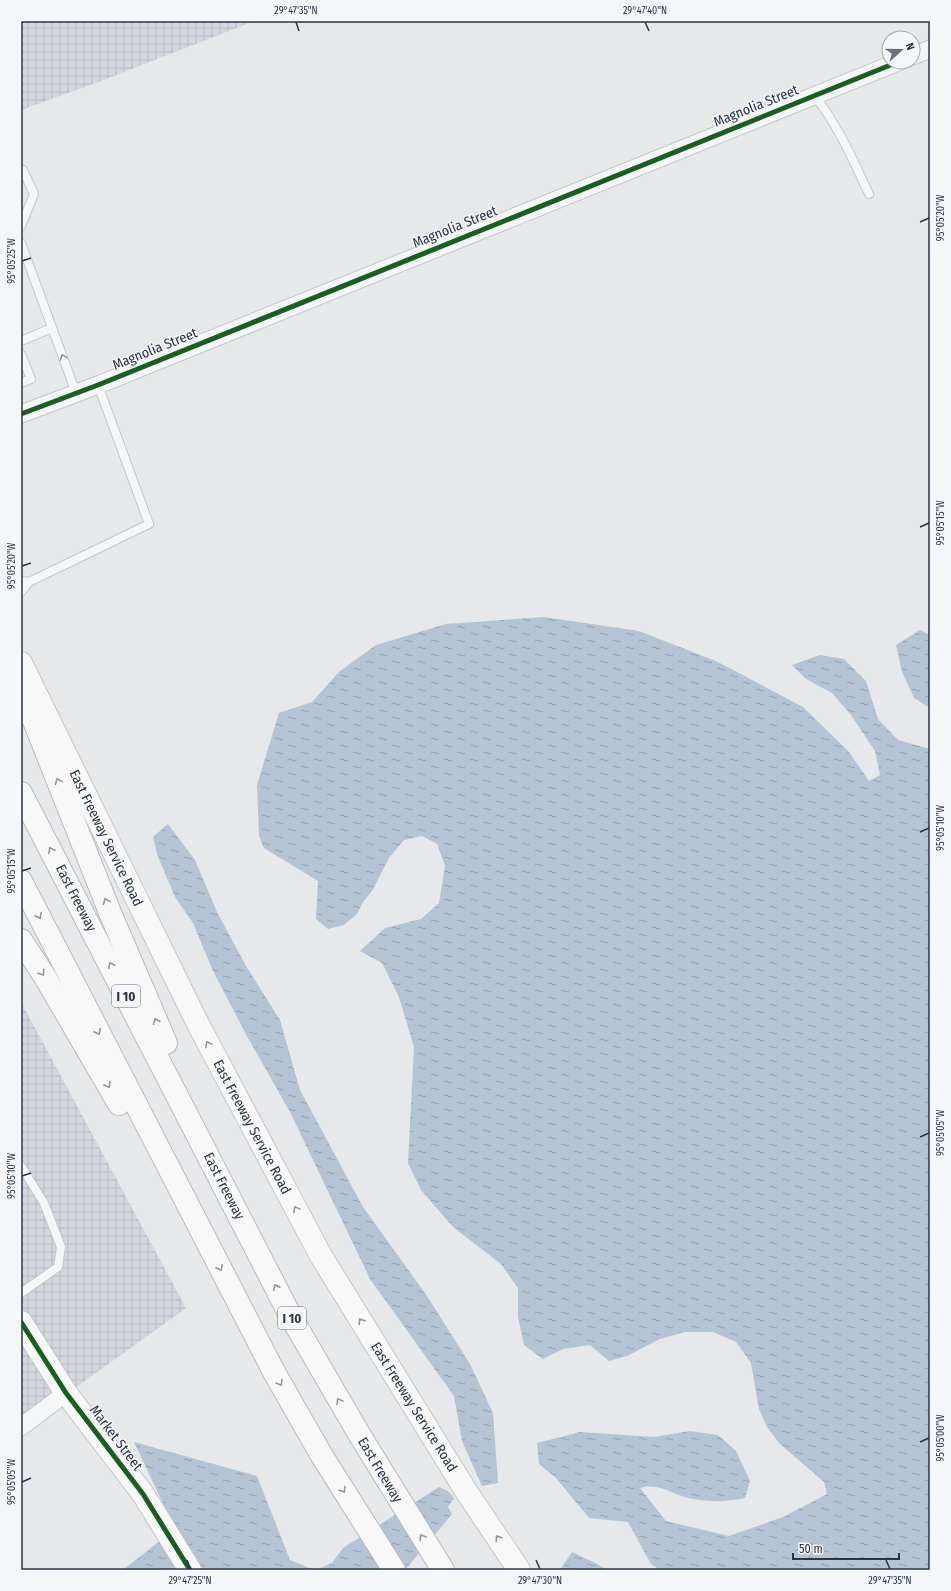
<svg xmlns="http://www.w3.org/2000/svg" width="951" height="1591" font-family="'Fira Sans Condensed',sans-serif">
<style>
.industrial{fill:url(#industrial-grid)}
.water{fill:url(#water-ripples)}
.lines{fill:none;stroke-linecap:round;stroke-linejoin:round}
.lane-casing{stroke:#c4c6c8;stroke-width:10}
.street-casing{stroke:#c4c6c8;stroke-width:19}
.secondary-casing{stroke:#c4c6c8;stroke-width:24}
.highway-casing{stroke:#b8bbbf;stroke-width:24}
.lane{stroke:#f5f6f7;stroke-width:8}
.street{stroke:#f5f6f7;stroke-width:17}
.secondary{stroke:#f8f8f8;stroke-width:22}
.highway{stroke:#f8f8f8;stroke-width:22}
.cycleway-casing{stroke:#f4f6f9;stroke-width:8}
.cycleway{stroke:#1b5e20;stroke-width:5}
.oneway{stroke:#90959e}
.oneway2{stroke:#92969e}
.ticks{fill:none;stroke:#2b3445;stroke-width:1.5}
.labels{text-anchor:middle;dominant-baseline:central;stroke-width:3;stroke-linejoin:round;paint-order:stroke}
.shield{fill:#f4f6f9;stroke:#676e7b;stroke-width:1}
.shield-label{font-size:13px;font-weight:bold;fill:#2b3445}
.street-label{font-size:14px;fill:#2b3445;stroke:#f4f6f9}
.neatline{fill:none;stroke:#2b3445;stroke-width:1.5}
.ticks-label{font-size:10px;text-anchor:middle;fill:#2b3445}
</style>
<defs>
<pattern id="industrial-grid" width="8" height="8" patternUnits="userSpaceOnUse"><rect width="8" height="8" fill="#d4d7dd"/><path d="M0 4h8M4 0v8" fill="none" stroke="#b6b9bf"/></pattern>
<pattern id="water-ripples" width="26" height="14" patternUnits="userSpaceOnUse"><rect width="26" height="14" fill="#b4c4d5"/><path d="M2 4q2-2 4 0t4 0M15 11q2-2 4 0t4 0" fill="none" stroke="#93a0af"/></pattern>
</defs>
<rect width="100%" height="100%" fill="#e6e8ea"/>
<g class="industrial">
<path d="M 21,21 L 254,21 L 101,81 L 21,110 Z"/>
<path d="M 21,1002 L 186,1308 L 21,1427 Z"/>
</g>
<g class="water">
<path d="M 544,617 L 639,631 L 718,662 L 803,707 L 849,752 L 869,781 L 880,775 L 875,751 L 851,715 L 832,693 L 806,679 L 792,665 L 820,655 L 844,659 L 866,681 L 878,719 L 898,740 L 930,749 L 930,1570 L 660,1570 L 651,1564 L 628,1522 L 589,1518 L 556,1478 L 539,1464 L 537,1443 L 580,1432 L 654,1437 L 690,1431 L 718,1435 L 736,1451 L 750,1481 L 745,1498 C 726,1502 712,1502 693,1499 C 673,1496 661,1482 640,1488 L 666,1521 L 729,1536 L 783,1517 L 827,1494 L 824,1482 L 780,1444 L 767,1427 L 759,1409 L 751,1363 L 736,1342 L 713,1332 L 685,1332 L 660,1339 L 627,1356 L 609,1361 L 590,1345 L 563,1349 L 543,1359 L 524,1345 L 518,1317 L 518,1288 L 501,1264 L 453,1227 L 421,1190 L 408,1163 L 414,1047 L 399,997 L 382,963 L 360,951 L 385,928 L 421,919 L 439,903 L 445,866 L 437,844 L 422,836 L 404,840 L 389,858 L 372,891 L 363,902 L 357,914 L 344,925 L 328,929 L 316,919 L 318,881 L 264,848 L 259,836 L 257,785 L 279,713 L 312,702 L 340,671 L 376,645 L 446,624 Z"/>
<path d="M 920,630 L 930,635 L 930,708 L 914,698 L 902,672 L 896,645 Z"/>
<path d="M 168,824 L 195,860 L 217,912 L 246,966 L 280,1020 L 300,1090 L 363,1207 L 427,1296 L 470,1364 L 493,1413 L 498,1483 L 482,1486 L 462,1441 L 454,1396 L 370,1279 L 290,1112 L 248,1038 L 213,971 L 193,923 L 175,897 L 157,854 L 153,837 Z"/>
<path d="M 134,1442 L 257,1476 L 290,1560 L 314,1570 L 123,1570 L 175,1529 Z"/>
<path d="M 439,1487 L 448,1491 L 454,1498 L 448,1507 L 452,1514 L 405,1570 L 316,1570 L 332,1563 L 343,1548 Z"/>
<path d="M 572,1552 L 597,1564 L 607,1570 L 560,1570 Z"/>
</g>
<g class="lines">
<defs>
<g id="lane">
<path d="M 814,95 C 838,125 853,160 869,194"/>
<path d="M 21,170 L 23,170 L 34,194 L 21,226"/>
<path d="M 21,243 L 76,393"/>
<path d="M 21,341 L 52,328"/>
<path d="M 21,354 L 31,379 L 21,383"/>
<path d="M 21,581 L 29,582 L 149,524 L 98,385"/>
<path d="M 21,592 L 29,582"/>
<path d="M 21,1166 L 44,1203 L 61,1247 L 58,1267 L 21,1293"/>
</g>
<g id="street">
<path d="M 913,56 L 930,49"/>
<path d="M 21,414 L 98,385 L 898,62"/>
<path d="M 21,1427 L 66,1393"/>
</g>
<g id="secondary">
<path d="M 21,663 L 199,1026 L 321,1256 L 466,1491 L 519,1570"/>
<path d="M 21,1322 L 66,1393 L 143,1494 L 190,1570"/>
</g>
<g id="highway">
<path d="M 21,682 L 30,711 L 111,915 L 166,1043"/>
<path d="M 21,793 L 291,1317 L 359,1434 L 443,1570"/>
<path d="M 21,881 L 274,1372 L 322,1456 L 394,1570"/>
<path d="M 21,940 L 45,977 L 119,1104"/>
</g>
</defs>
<use href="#lane" class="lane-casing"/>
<use href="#street" class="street-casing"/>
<use href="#secondary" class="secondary-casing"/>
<use href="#highway" class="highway-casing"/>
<use href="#lane" class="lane"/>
<use href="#street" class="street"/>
<use href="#secondary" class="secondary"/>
<use href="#highway" class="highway"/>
<defs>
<g id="cycleway">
<path d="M 21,414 L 98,385 L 898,62"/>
<path d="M 21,1322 L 66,1393 L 143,1494 L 190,1570"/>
</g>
</defs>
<use href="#cycleway" class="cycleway-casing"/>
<use href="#cycleway" class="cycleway"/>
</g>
<defs><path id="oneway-chevron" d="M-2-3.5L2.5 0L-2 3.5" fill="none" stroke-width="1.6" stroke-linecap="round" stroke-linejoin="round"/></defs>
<use class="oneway" href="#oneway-chevron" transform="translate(63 357) rotate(-110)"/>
<g class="oneway2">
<use href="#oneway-chevron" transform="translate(58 781) rotate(-112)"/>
<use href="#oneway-chevron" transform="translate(51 850) rotate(-117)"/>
<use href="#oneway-chevron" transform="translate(106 901) rotate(-112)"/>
<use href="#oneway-chevron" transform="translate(39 916) rotate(63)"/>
<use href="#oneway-chevron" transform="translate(111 965) rotate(-117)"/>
<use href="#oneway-chevron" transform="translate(42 973) rotate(57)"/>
<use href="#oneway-chevron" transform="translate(156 1021) rotate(-113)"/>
<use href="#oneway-chevron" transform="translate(98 1032) rotate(63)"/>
<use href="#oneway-chevron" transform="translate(208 1044) rotate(-118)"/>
<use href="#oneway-chevron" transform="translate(108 1085) rotate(60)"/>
<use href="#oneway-chevron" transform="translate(296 1209) rotate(-118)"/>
<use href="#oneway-chevron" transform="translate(220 1268) rotate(63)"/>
<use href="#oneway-chevron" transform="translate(276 1287) rotate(-117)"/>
<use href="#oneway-chevron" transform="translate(361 1321) rotate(-122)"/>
<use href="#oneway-chevron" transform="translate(280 1383) rotate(60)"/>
<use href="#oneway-chevron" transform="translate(339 1401) rotate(-121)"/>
<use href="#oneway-chevron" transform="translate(343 1490) rotate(58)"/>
<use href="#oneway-chevron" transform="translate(422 1537) rotate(-122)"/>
<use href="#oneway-chevron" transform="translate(498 1538) rotate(-124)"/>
</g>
<path class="ticks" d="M 296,22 L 299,31M 645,22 L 649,31M 920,222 L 929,218M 22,261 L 31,258M 920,527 L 929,523M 22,566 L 31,563M 920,832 L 929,828M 22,871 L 31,868M 920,1137 L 929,1133M 22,1176 L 31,1173M 920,1442 L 929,1438M 22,1482 L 31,1478M 187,1560 L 190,1569M 536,1560 L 540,1569M 886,1560 L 890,1569"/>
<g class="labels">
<g class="shield">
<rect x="112" y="985" width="28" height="22" rx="3"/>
<rect x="278" y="1307" width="28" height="22" rx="3"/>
</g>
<g class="shield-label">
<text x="126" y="996">I 10</text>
<text x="292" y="1318">I 10</text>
</g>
<g class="street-label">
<text transform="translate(756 106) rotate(-22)">Magnolia Street</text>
<text transform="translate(455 227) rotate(-22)">Magnolia Street</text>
<text transform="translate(155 349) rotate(-22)">Magnolia Street</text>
<text transform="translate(106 838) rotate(64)">East Freeway Service Road</text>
<text transform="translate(76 898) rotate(63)">East Freeway</text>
<text transform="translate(252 1127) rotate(62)">East Freeway Service Road</text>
<text transform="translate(224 1186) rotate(63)">East Freeway</text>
<text transform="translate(414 1407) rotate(58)">East Freeway Service Road</text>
<text transform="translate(116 1438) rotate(53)">Market Street</text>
<text transform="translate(380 1470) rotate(59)">East Freeway</text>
</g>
</g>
<rect width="951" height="1591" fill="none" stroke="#f4f6f9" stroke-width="44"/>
<g transform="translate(901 50) rotate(69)"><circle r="19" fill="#f4f6f9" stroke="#a4a8b1"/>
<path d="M0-3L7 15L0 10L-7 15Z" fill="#6c737f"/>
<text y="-6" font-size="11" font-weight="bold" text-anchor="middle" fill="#2b3445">N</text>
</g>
<path d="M793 1553v6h106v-6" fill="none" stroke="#2b3445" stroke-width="2"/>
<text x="799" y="1553" font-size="12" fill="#2b3445" stroke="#f4f6f9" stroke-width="3" paint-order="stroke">50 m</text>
<rect x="22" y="22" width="907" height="1547" class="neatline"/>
<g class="ticks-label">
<text x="296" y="14">29°47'35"N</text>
<text x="645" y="14">29°47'40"N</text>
<text transform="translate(940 218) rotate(-90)" y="4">95°05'20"W</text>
<text transform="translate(11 261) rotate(-90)" y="4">95°05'25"W</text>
<text transform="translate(940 523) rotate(-90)" y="4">95°05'15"W</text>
<text transform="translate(11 566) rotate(-90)" y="4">95°05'20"W</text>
<text transform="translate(940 828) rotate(-90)" y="4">95°05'10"W</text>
<text transform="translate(11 871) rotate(-90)" y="4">95°05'15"W</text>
<text transform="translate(940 1133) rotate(-90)" y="4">95°05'05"W</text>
<text transform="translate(11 1176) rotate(-90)" y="4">95°05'10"W</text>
<text transform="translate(940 1438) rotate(-90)" y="4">95°05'00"W</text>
<text transform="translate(11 1482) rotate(-90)" y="4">95°05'05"W</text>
<text x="190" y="1584">29°47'25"N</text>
<text x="540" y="1584">29°47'30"N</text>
<text x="890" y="1584">29°47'35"N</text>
</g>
</svg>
